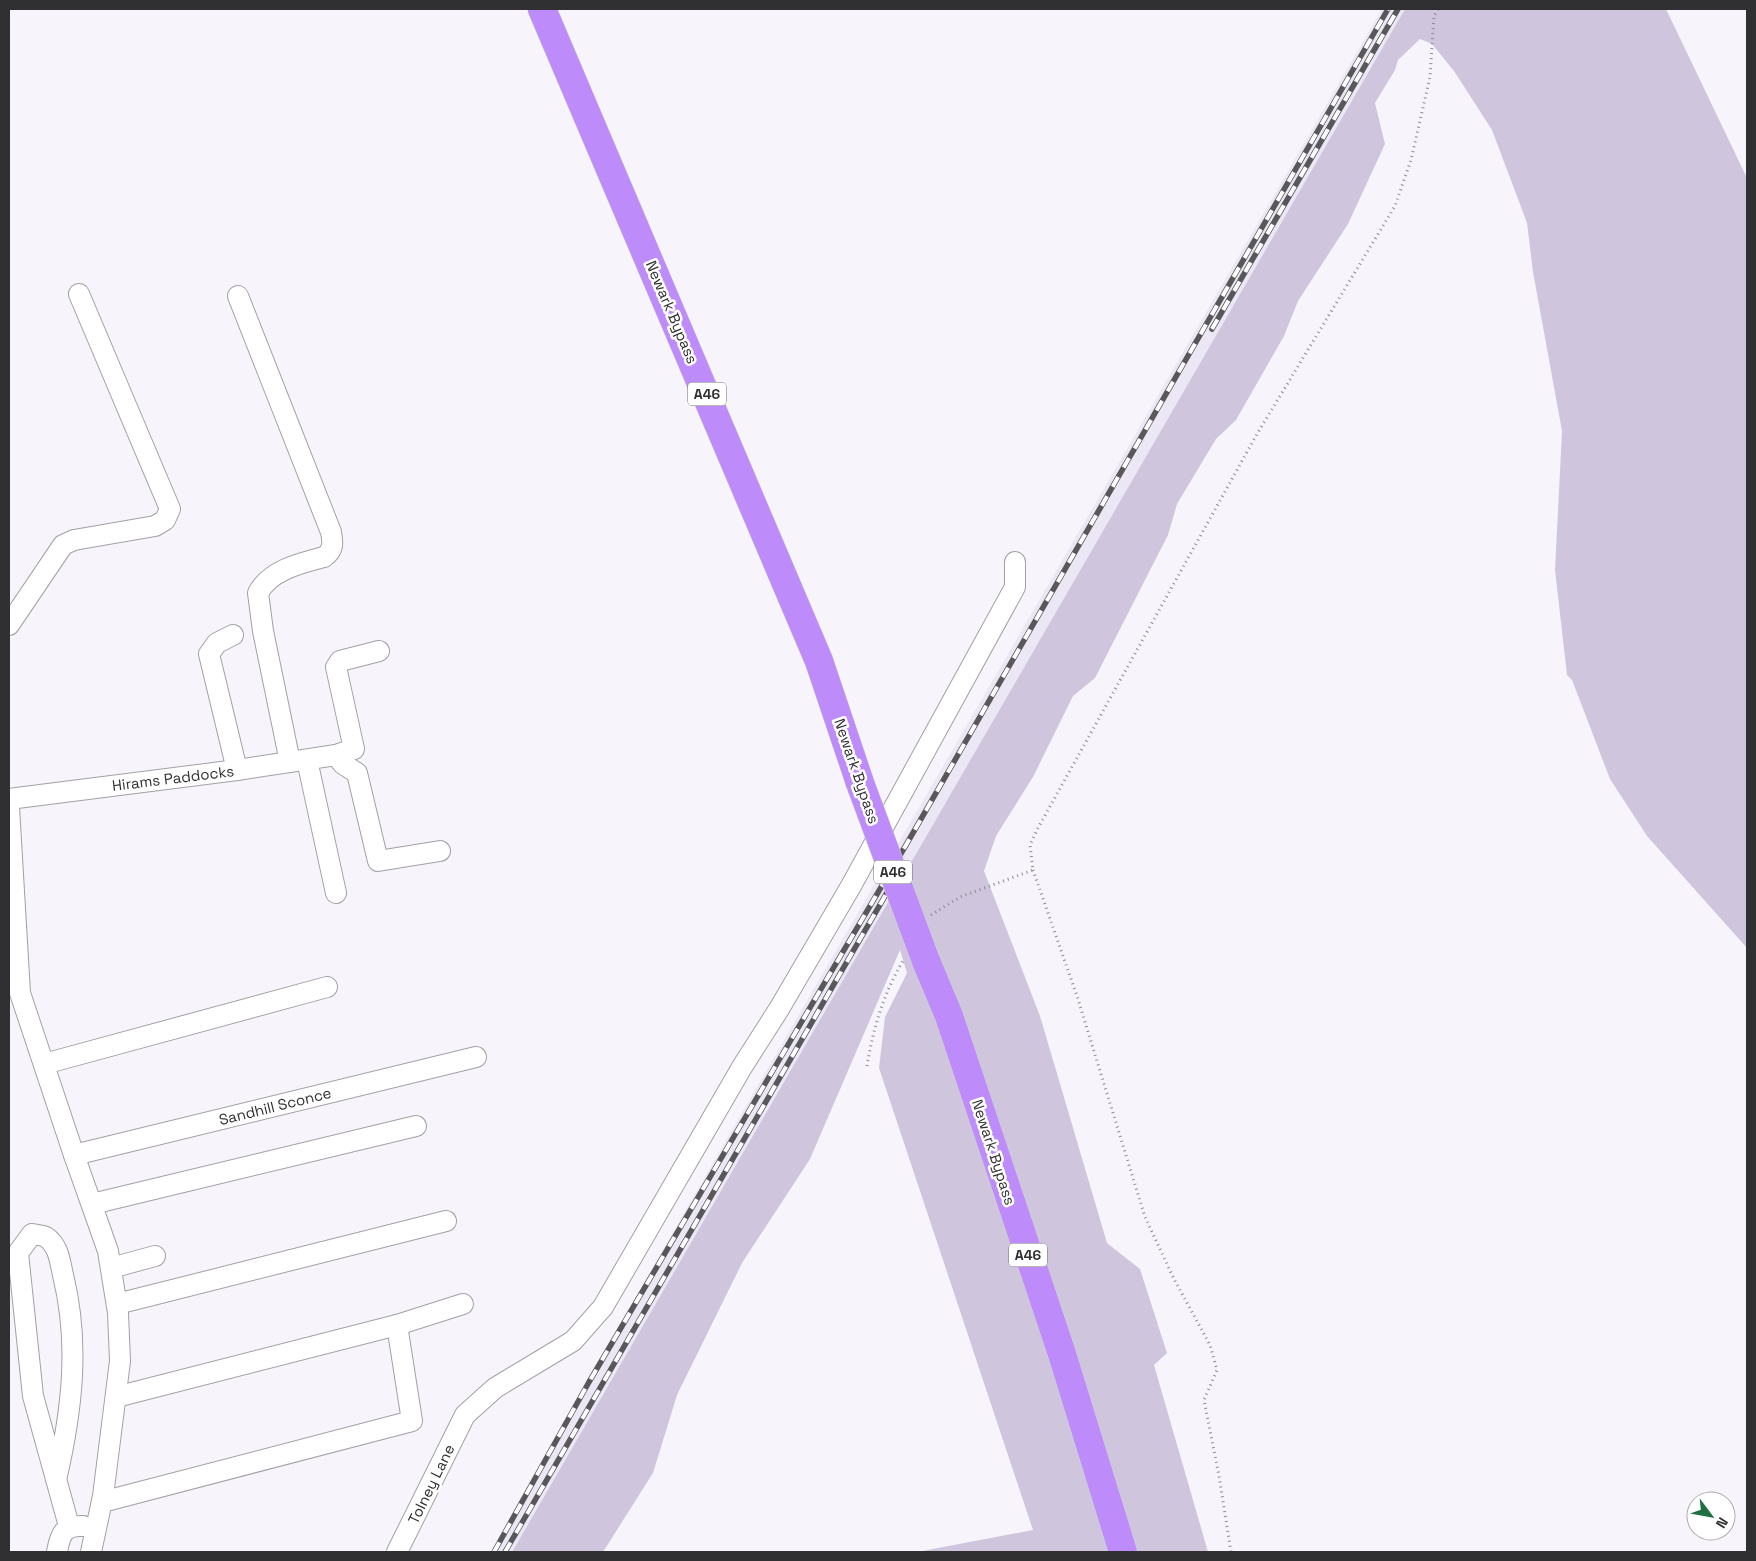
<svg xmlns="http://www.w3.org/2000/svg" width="1756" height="1561" font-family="'Space Grotesk',sans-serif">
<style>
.built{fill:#ece7f4}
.green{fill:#cfc6de}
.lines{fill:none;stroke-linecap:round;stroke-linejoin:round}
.minor-casing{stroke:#a2a0a5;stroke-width:22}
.highway-casing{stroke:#d1d1d2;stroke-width:29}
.path{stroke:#8c8b8f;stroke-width:3;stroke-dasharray:1 4;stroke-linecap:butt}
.minor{stroke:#fff;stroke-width:20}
.highway{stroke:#be8bfa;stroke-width:28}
.rail-casing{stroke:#58575a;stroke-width:5.5}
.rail{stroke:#fff;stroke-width:4;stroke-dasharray:11;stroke-linecap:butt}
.highway-bridge-casing{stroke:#d1d1d2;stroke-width:29;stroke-linecap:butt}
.highway-bridge{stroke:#be8bfa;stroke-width:28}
.labels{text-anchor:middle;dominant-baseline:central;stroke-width:5;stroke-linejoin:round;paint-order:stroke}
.shield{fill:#fff;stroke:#6e6e70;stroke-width:1}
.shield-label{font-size:14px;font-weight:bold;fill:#303032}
.street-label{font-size:15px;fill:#303032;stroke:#fff}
</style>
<rect width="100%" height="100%" fill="#f7f5fb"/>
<path class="built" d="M 1382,9 L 1405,9 L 512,1552 L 491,1552 L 681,1218 Z"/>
<path class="green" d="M 1405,9 L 1666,9 L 1747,178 L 1747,948 L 1647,836 L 1610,779 L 1572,680 L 1567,675 L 1555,570 L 1562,431 L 1533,272 L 1527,223 L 1492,130 L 1454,71 L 1432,44 L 1420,39 L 1398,60 L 1395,70 L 1375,103 L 1385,144 L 1348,224 L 1298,301 L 1284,336 L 1236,420 L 1216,439 L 1177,504 L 1168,535 L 1095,678 L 1073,696 L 1033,777 L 996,836 L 984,871 L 1040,1016 L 1107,1243 L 1140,1269 L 1167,1353 L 1154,1365 L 1208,1552 L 917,1552 L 1033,1530 L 879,1068 L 885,1017 L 907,973 L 900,950 L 810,1159 L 742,1263 L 677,1395 L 653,1473 L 603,1552 L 512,1552 Z"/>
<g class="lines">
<defs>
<g id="minor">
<path d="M 238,296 L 331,532 C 333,543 334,550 324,557 C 301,563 270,570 258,593 L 263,631 L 290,762"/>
<path d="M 9,625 L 63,545 L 74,540 L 155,526 L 165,520 L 170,509 L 79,294"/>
<path d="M 233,635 L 217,643 L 209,654 L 237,770"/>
<path d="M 336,755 L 343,764 L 357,773 L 378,861 L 440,851"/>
<path d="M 307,760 L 336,893"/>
<path d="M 9,799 L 237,770 L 336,755 L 354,749 L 336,667 L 340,661 L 379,651"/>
<path d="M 9,807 L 20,993 L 74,1155 L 108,1251 L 118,1313 L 120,1361 L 103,1496 L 91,1552"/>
<path d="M 44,1064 L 327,987"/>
<path d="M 74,1155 L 476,1057"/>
<path d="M 92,1204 L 416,1126"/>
<path d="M 111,1268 L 155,1256"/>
<path d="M 117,1304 L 446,1221"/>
<path d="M 397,1325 L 463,1304"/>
<path d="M 56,1480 C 72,1411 80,1344 63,1275 C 60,1262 59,1246 46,1237 C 43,1235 36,1235 32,1234 L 18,1253 L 33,1396 L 69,1526"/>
<path d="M 102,1502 L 412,1421 L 397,1325 L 116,1397"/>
<path d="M 57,1552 C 60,1535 63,1525 83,1526"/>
<path d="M 397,1552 L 465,1415 L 495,1388 L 573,1341 L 603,1307 L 742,1067 L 779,1009 L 851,886 L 1015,587 L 1015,562"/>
</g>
<g id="highway">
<path d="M 542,9 L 819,661 L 860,783"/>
<path d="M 926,961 L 949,1016 L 1062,1354 L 1123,1552"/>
</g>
</defs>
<use href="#minor" class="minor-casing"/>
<use href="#highway" class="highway-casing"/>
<g class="path">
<path d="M 1033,870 L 1077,996 L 1145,1217 L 1174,1279 L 1210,1345 L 1217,1370 L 1204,1400 L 1219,1476 L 1231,1552"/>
<path d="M 931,915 L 960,897 L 1033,870 L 1030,845 L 1038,828 L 1257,434 L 1395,206 L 1411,160 L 1430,77 L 1434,16 L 1438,9"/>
<path d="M 867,1066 C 873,1029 884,992 903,961"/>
</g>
<use href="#minor" class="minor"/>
<use href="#highway" class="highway"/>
<defs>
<g id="rail">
<path d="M 1212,329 L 1398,9"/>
<path d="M 494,1552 L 589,1382 L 906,845 L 1388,9"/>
<path d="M 505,1552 L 892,884"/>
</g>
</defs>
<use href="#rail" class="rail-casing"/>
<use href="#rail" class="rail"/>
<defs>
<path id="highway-bridge" d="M 860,783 L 926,961"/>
</defs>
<use href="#highway-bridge" class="highway-bridge-casing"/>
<use href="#highway-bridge" class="highway-bridge"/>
</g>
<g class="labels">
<g class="shield">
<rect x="688" y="382.5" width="38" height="23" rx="4"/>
<rect x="874" y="860.5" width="38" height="23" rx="4"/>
<rect x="1009" y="1243.5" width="38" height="23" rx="4"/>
</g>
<g class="shield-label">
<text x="707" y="394">A46</text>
<text x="893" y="872">A46</text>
<text x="1028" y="1255">A46</text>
</g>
<g class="street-label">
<text transform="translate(672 312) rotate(67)">Newark Bypass</text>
<text transform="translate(857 771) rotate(71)">Newark Bypass</text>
<text transform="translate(173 778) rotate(-7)">Hirams Paddocks</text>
<text transform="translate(275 1106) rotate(-14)">Sandhill Sconce</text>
<text transform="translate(994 1152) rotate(72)">Newark Bypass</text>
<text transform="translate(431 1484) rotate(-64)">Tolney Lane</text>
</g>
</g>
<rect width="1756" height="1561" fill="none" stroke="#303032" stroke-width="20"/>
<g transform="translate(1711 1516) rotate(122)"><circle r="24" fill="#ffffff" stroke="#acacad"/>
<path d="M0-4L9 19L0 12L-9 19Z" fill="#1e7041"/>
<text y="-8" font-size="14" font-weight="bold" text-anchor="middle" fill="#303032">N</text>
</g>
</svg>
